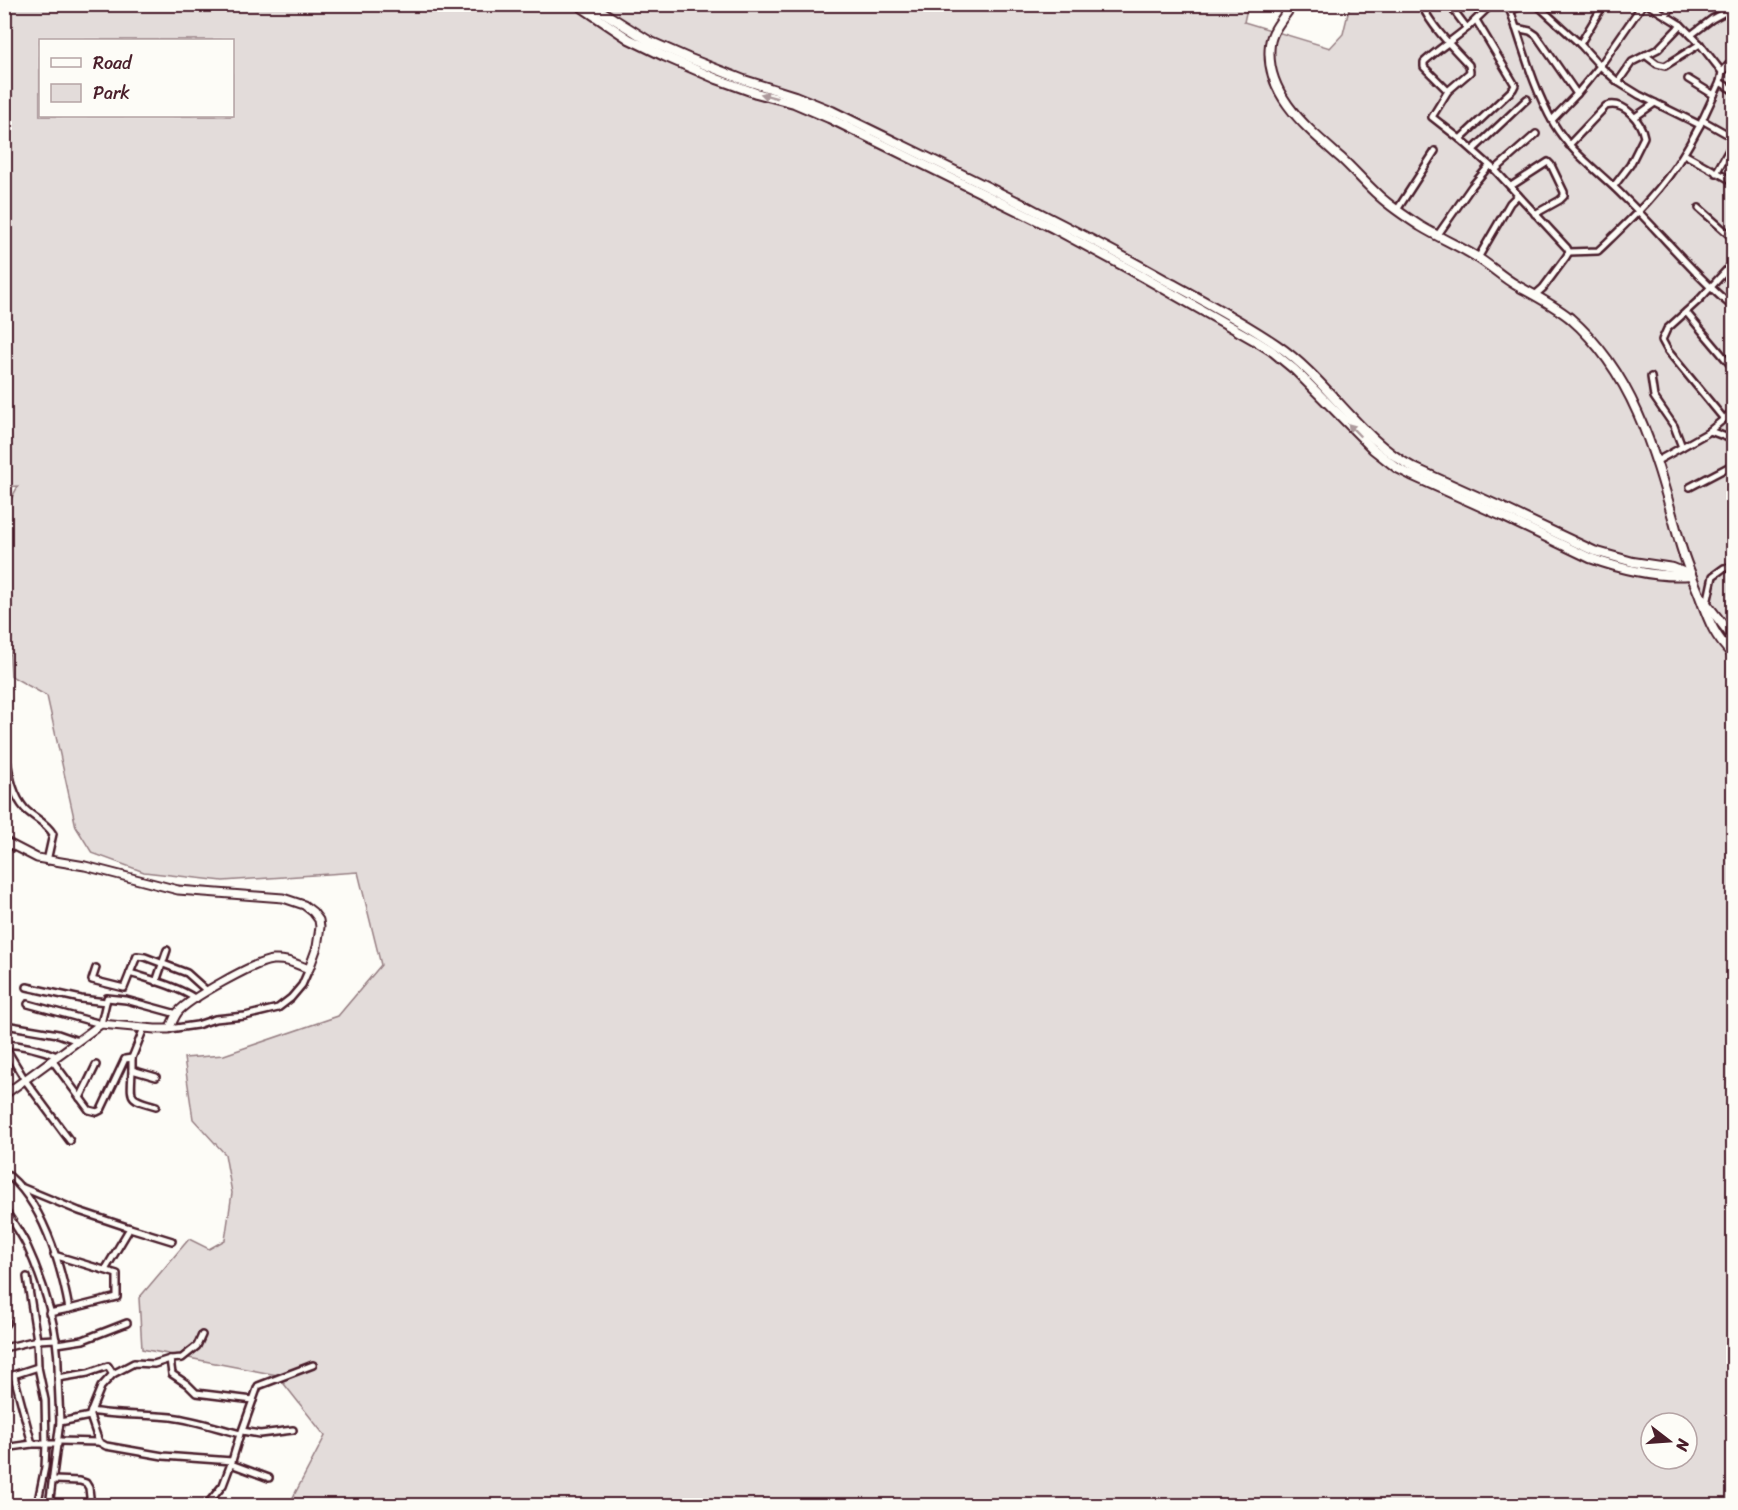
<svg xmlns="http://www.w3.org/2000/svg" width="1738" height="1510" font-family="Sriracha,sans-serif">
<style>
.green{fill:#e3dcda;stroke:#967e82;stroke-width:1.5;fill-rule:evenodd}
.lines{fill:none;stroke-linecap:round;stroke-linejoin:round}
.minor-casing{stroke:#4a1f2b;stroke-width:10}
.tertiary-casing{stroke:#4a1f2b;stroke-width:11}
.secondary-casing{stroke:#4a1f2b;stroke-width:12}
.minor{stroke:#fdfcf7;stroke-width:5}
.tertiary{stroke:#fdfcf7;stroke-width:7}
.secondary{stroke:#fdfcf7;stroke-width:8}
.oneway{fill:#ac999b}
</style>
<rect width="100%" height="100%" fill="#fdfcf7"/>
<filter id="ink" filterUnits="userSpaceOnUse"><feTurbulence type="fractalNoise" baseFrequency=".0167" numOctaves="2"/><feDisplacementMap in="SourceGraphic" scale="12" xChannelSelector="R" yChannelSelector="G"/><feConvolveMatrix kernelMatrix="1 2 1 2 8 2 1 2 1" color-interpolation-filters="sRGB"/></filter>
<g filter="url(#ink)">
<path class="green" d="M 1248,4 L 1244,22 L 1330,48 L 1343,34 L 1350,5 L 1733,5 L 1733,1505 L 289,1505 L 325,1436 L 277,1375 L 142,1349 L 139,1298 L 189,1239 L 209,1249 L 225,1240 L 232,1193 L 225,1154 L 193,1119 L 184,1058 L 224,1055 L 338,1016 L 381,965 L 358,872 L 223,881 L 144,872 L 92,853 L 76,827 L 47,696 L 11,676 L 5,573 L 4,512 L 18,486 L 5,487 L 5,5 ZM 40,40 L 232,40 L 232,116 L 40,116 ZM 1651,1423 L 1687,1423 L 1687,1459 L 1651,1459 Z"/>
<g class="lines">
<defs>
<g id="minor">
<path d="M 1421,4 C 1432,27 1451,46 1469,65 L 1470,72 L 1448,91 L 1424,67 L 1424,62 C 1438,49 1453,40 1467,28 L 1452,8 L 1451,4"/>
<path d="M 1508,4 C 1522,44 1533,88 1554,124 C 1571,153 1601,173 1624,197 C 1661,233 1694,275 1734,308"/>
<path d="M 1536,4 L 1580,44 L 1600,66 L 1577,94 L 1552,120"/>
<path d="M 1647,4 L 1681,25 L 1700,44 L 1722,72 L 1720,82"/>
<path d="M 1510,11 L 1526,4"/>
<path d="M 1665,15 L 1675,4"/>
<path d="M 1467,28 L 1491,5"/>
<path d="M 1516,28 L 1530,31 L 1536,35 L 1577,94"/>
<path d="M 1691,35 L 1712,19 L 1734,7"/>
<path d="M 1580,44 L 1604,4"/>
<path d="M 1645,55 L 1657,64 L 1665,66 L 1700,44"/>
<path d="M 1722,72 L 1734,59"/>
<path d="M 1688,79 L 1714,95"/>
<path d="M 1618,82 L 1632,62 L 1658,49 L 1681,25"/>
<path d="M 1448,91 L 1432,117 L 1460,139 L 1495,170 L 1567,248 L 1569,252 L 1566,257 L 1543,288 L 1535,295"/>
<path d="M 1635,117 L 1655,103"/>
<path d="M 1702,120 L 1734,138"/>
<path d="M 1700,125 L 1720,82 L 1734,91"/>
<path d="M 1460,139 L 1513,89 L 1515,85 L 1476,20"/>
<path d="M 1569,145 L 1606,106 C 1624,100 1641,121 1644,137 L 1630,165 L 1614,186"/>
<path d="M 1473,150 L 1527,99"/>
<path d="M 1684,154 L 1734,182"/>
<path d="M 1495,170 L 1536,134"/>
<path d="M 1716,173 L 1734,141"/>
<path d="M 1511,186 L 1548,162 L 1551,165 L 1564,192 L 1564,196 L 1560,200 L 1535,214"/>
<path d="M 1699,208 L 1734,239"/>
<path d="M 1397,210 L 1435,151"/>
<path d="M 1437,236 L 1472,186 L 1489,166"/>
<path d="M 1569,252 L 1598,251 C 1629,221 1662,191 1684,153 C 1690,144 1695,134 1700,125 L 1639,95 L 1618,82 L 1600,66 L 1643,4"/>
<path d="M 1478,258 L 1510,203 L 1518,195"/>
<path d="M 1686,312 L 1734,369"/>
<path d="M 1651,377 L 1654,397 L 1674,426 L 1682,447"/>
<path d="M 1724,419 L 1734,410"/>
<path d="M 1710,431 L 1734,440"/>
<path d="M 1657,461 L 1707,433 L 1724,419 L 1668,351 L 1662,340 L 1667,329 L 1699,300 L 1734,262"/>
<path d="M 1690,487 L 1734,464"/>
<path d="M 1707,604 L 1713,576 L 1724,568 L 1734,567"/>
<path d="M 4,746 C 9,767 10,792 25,809 C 34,818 46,822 53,834 L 47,861"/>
<path d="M 96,968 L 92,980 L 124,988 L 130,973 C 152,980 176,986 196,999"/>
<path d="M 130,973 L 137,956 L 145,957 L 187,973 L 207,991"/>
<path d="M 156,982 L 167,950"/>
<path d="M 27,987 L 81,999 L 106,1002"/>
<path d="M 28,1004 L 101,1024 L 107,998 L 126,1000 L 177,1014"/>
<path d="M 11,1026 L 58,1034 L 78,1041"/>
<path d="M 144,1028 L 132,1058 L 132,1070 L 156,1077"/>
<path d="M 169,1029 L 197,1025 L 215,1019 L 245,1016 L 278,1008 L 291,998 L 302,985 L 309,969"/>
<path d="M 4,1044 C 23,1045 40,1049 57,1056"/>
<path d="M 4,1045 L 25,1080 L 70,1141"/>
<path d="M 52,1060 L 89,1110 L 97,1112 L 101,1110 L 125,1059 L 132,1058"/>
<path d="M 132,1070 C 131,1099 127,1098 156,1106"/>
<path d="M 80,1098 L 96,1065"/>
<path d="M 4,1172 C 42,1199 61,1265 69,1309 L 117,1297 L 117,1274 L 54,1255"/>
<path d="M 21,1187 L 79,1211 L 130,1228 L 105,1270"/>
<path d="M 4,1209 C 12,1221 21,1233 27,1246 C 45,1285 60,1335 58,1378 L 88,1373 L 108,1366 L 113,1374"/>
<path d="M 130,1228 L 172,1241"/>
<path d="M 27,1277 L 37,1340 L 56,1339"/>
<path d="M 49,1313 L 69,1309"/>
<path d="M 4,1316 L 7,1322 L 4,1326"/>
<path d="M 57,1344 L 83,1340 L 127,1323"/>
<path d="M 4,1348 L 37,1340 L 38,1367 L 45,1400 L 46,1444 L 45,1467 L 37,1506"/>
<path d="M 170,1359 L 172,1374 L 187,1384 L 196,1393 L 253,1400 L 258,1386 L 313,1365"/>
<path d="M 14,1376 L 32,1444"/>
<path d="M 4,1378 L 38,1367"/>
<path d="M 253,1400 L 242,1431 L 260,1434 L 293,1430"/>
<path d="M 91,1411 C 118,1416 145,1414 171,1417 C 195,1420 217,1428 240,1434 L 232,1461"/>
<path d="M 90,1414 L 101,1387 L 113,1374 L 134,1363 L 154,1364 L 170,1359 L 182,1358 L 197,1346 L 202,1335"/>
<path d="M 60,1422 L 90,1416 L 99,1442 L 106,1446 L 163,1456 L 232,1461 L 223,1485 L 206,1506"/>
<path d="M 59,1441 L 99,1442"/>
<path d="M 4,1448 L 32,1444 L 58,1444"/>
<path d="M 231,1464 L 269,1478"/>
<path d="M 54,1480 L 80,1481 L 86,1483 L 89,1488 L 91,1506"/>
<path d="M 49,1506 L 60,1422 L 58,1378"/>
</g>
<path id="tertiary" d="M 4,841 L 37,858 L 85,866 L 178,890 L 283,898 L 304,905 L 313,912 L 319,920 L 320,927 L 317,947 L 309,969 C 295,964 288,959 273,960 C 256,961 189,999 178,1012 C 174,1017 172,1024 169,1029 L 155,1029 L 101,1024 L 4,1095"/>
<g id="secondary">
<path d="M 577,4 L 629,39 L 664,56 L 717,79 L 756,93 L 794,103 L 829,118 L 1053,228 L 1131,270 L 1256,341 L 1272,351 L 1295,370 L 1373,449 L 1397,468 L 1411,475 L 1500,515 L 1590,558 C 1621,569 1657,578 1691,575"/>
<path d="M 590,4 L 649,41 L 688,58 L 744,80 L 795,96 L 832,111 C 944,166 1058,219 1167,281 C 1204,301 1242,321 1277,345 C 1328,380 1359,439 1414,468 L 1503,508 L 1594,551 L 1633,562 L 1673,568 L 1688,574"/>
<path d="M 1293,4 C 1285,16 1272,29 1270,44 C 1264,94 1307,128 1341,158 C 1353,169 1364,182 1376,193 C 1389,206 1405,216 1420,226 C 1438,237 1457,245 1475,256 C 1490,265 1502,277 1516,285 C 1534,295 1554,305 1570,318 C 1637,376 1657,462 1680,543 C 1685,561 1692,577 1699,594 C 1709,621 1713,635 1734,656"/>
<path d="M 1702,598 L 1734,639"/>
</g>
</defs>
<use href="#minor" class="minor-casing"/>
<use href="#tertiary" class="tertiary-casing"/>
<use href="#secondary" class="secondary-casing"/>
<use href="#minor" class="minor"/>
<use href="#tertiary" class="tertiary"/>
<use href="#secondary" class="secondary"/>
</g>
<defs><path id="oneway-solid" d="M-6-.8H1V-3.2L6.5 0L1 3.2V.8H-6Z" transform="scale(1.5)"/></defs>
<g class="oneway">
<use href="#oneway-solid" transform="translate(769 96) rotate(-165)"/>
<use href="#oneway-solid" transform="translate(1354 430) rotate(-134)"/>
</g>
</g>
<rect width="1738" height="1510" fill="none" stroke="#fdfcf7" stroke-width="24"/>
<rect x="12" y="12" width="1714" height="1486" fill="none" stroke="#4a1f2b" stroke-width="2" filter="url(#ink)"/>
<rect x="39" y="39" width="195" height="78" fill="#fdfcf7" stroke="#b5a4a5" stroke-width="1.5"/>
<rect x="51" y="58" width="30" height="9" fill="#fdfcf7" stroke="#b5a4a5" stroke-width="1.5"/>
<text x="93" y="69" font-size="18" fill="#4a1f2b">Road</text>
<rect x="51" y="84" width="30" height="18" fill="#e3dcda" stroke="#b5a4a5" stroke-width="1.5"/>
<text x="93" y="99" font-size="18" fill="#4a1f2b">Park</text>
<g transform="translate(1669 1441) rotate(107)"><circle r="28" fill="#fdfcf7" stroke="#b5a4a5" stroke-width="1.5"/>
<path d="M0-4.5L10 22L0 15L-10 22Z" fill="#4a1f2b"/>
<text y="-9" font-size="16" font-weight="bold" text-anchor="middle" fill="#4a1f2b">N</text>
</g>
</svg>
